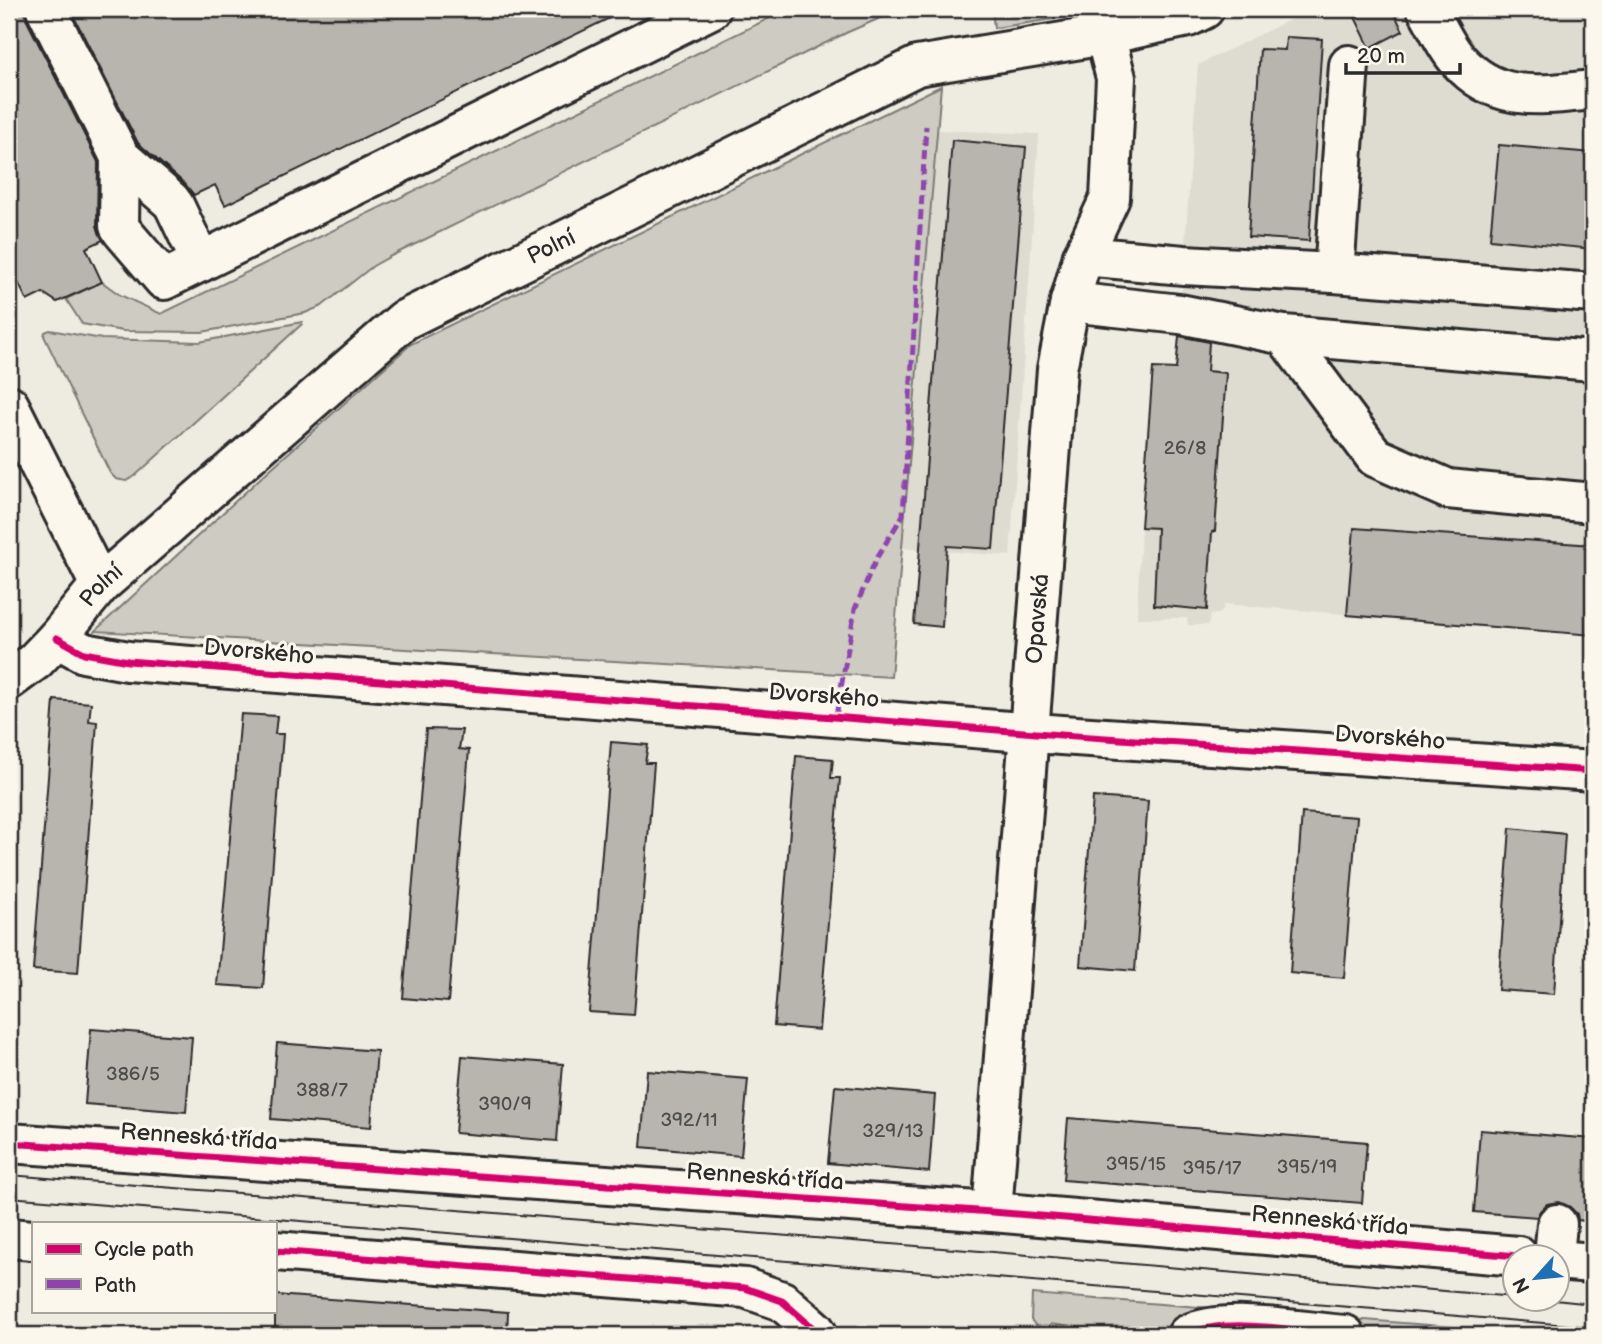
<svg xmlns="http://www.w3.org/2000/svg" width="1602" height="1344" font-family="'Balsamiq Sans',sans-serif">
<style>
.built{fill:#dedbd1}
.green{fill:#cecbc2;stroke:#7c7b76;stroke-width:2}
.building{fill:#b8b5ae;stroke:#2b2b2b;stroke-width:2}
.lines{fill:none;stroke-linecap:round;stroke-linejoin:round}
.minor-casing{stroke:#2b2b2b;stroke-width:44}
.minor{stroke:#fbf7ec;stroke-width:38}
.tram{stroke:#2b2b2b;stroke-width:2}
.quiet{stroke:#8e44ad;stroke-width:5;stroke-dasharray:10 5;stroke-linecap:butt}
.cycleway-casing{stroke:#fbf7ec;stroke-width:11}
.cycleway{stroke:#d6006c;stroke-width:7}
.labels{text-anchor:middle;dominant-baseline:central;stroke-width:6;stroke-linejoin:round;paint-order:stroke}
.number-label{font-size:19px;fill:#4e4e4c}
.street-label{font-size:23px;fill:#2b2b2b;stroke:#fbf7ec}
</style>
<rect width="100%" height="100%" fill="#eeebe0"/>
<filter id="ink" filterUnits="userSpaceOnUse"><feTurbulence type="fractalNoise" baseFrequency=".0143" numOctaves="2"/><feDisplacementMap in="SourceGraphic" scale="14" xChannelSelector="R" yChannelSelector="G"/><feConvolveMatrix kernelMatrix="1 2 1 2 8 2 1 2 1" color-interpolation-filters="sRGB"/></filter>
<g filter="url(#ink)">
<g class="built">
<path d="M 1312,9 L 1593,9 L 1593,635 L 1225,604 L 1221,613 L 1211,615 L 1208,625 L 1188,625 L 1187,618 L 1137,618 L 1141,527 L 1153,368 L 1176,370 L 1198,65 Z"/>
<path d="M 937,130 L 1039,134 L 1010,556 L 902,548 Z"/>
</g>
<g class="green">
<path d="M 788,9 L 901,9 L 848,32 L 391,256 L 373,266 L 322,306 L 305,313 L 202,332 L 123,331 L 82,324 L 66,299 L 102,282 L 120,295 L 161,314 Z"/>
<path d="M 992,9 L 1068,9 L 1053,19 L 994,28 Z"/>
<path d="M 941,86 L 891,677 L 95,631 L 267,472 L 411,344 Z"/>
<path d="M 302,322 L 302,324 L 135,476 L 126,481 L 116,479 L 110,473 L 44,336 L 45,332 L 50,330 L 102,339 L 199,342 Z"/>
<path d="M 1032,1294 L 1558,1335 L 1453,1335 L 1217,1317 L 1179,1326 L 1164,1335 L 1094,1335 L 1093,1330 L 1051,1324 L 1050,1329 L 1036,1326 L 1031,1320 Z"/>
</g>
<g class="building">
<path d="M 9,9 L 24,9 L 26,19 L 98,162 L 97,226 L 103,240 L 86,248 L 102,282 L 57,302 L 43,293 L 27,301 L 9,263 Z"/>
<path d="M 70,9 L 628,9 L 225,205 L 215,185 L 194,195 L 185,184 L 138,143 Z"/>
<path d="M 1351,9 L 1392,9 L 1403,31 L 1370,48 Z"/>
<path d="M 1286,37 L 1322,39 L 1309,241 L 1248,237 L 1260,49 L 1285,50 Z"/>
<path d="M 952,140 L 1026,147 L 993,549 L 947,546 L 942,627 L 914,624 Z"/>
<path d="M 1499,145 L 1593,153 L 1593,249 L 1490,239 Z"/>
<path d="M 1179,336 L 1209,342 L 1207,371 L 1226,373 L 1215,531 L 1212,532 L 1207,610 L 1154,605 L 1157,528 L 1141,527 L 1153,368 L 1176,369 Z"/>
<path d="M 1354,528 L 1593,545 L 1593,635 L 1347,615 Z"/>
<path d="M 54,700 L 91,703 L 89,721 L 97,722 L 78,973 L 33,970 Z"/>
<path d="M 241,714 L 277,716 L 275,734 L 283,734 L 263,988 L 217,985 Z"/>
<path d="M 426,729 L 462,730 L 459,749 L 469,750 L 448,1002 L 403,998 Z"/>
<path d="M 611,742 L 648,745 L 645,763 L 654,763 L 634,1015 L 589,1012 Z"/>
<path d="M 796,756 L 833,759 L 831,778 L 840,778 L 819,1030 L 774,1026 Z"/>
<path d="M 1093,797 L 1148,801 L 1135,971 L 1080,966 Z"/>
<path d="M 1302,813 L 1357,817 L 1344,978 L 1290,973 Z"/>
<path d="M 1510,828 L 1565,834 L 1554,994 L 1498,990 Z"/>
<path d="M 91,1029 L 192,1037 L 186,1112 L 85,1104 Z"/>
<path d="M 277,1043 L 377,1051 L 371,1127 L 271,1119 Z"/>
<path d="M 462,1056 L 563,1064 L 557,1141 L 455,1133 Z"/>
<path d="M 647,1071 L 748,1079 L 741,1156 L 641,1147 Z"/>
<path d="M 835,1086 L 935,1095 L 929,1172 L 828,1163 Z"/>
<path d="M 1068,1118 L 1367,1142 L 1362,1203 L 1063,1180 Z"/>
<path d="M 1480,1130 L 1593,1139 L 1593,1222 L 1578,1220 L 1577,1214 L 1570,1207 L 1558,1202 L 1547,1204 L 1540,1211 L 1537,1217 L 1474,1212 Z"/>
<path d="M 275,1295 L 508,1312 L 507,1335 L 275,1335 Z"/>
</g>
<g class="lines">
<defs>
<g id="minor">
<path d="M 46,9 L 120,157 L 171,201"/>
<path d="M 1427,9 C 1437,25 1445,46 1458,60 C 1497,104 1541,95 1593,90"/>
<path d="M 174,205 L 201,262"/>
<path d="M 119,226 L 120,157"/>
<path d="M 122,231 L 164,280 L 711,9"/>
<path d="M 1083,256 L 1184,265 L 1334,273 L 1349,65"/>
<path d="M 1334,273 L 1593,293"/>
<path d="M 1070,302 L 1180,314 L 1284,335 L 1375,457 L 1448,489 L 1593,503"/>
<path d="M 1284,335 L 1593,361"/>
<path d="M 9,405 L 100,585"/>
<path d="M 57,638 L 84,653 L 128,661 L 1061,735 L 1593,771"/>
<path id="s1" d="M 9,680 L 35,661 L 57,638 L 100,585 L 404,320 L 917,66 L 1105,35 L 1188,17 L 1204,9"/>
<path d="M 9,1143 L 992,1212 L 1518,1256"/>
<path id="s2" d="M 992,1212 L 1057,369 L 1070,302 L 1083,256 L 1110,198 L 1116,78 L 1105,35 L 1103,9"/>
<path d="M 9,1238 L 33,1240"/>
<path d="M 275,1251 L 745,1288 L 782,1301 L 815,1330 L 818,1335"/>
<path d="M 1554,1256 L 1557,1224"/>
<path d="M 1556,1260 L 1593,1263"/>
<path d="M 1187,1335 C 1224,1316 1302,1332 1345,1335"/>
</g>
</defs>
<use href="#minor" class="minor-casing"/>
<use href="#minor" class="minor"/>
<g class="tram">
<path d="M 9,1175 L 993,1252 L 1514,1297"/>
<path d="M 9,1197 L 1593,1327"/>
<path d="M 1535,1298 L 1593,1304"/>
</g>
<g class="quiet">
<path d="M 9,304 L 11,305"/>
<path d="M 836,716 L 855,609 L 876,559 L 903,515 L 926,126"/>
</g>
<defs>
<g id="cycleway">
<path d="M 57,638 L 84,653 L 128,661 L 1061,735 L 1593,771"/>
<path d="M 9,1143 L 992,1212 L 1518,1256"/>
<path d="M 275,1251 L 745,1288 L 782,1301 L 815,1330 L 818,1335"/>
<path d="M 1187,1335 C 1224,1316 1302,1332 1345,1335"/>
</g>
</defs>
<use href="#cycleway" class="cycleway-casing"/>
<use href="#cycleway" class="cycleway"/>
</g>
</g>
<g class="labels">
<g class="number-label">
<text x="1185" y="448">26/8</text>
<text x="133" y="1074">386/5</text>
<text x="322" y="1090">388/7</text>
<text x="505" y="1104">390/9</text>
<text x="689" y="1120">392/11</text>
<text x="893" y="1131">329/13</text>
<text x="1136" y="1164">395/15</text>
<text x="1307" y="1167">395/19</text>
<text x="1212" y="1168">395/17</text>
</g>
<g class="street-label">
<text stroke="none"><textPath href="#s1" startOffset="700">Polní</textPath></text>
<text stroke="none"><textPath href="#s1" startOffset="133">Polní</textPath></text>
<text stroke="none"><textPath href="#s2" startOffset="595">Opavská</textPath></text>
<text transform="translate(259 652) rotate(5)">Dvorského</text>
<text transform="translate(824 696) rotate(4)">Dvorského</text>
<text transform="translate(1390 738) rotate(4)">Dvorského</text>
<text transform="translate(199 1137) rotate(4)">Renneská třída</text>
<text transform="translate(765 1177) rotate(4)">Renneská třída</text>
<text transform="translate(1330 1221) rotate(5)">Renneská třída</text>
</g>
</g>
<rect width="1602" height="1344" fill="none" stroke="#fbf7ec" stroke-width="35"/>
<rect x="18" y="18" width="1567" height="1309" fill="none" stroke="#2b2b2b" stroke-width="2.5" filter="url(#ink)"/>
<rect x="32" y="1222" width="245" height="91" fill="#fbf7ec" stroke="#a8a59f" stroke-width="2"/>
<rect x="46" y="1244" width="35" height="10" fill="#d6006c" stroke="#a8a59f" stroke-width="2"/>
<text x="94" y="1256" font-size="21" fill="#2b2b2b">Cycle path</text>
<rect x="46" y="1279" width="35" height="10" fill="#8e44ad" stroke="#a8a59f" stroke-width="2"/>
<text x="94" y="1292" font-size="21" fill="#2b2b2b">Path</text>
<g transform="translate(1536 1278) rotate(243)"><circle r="33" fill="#fbf7ec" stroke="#a8a59f" stroke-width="2"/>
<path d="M0-5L12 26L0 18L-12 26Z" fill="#1f6fb2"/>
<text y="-10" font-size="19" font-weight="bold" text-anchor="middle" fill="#2b2b2b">N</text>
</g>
<path d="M1346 63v10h114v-10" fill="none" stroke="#2b2b2b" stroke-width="3.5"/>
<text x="1357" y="63" font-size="21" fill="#2b2b2b" stroke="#fbf7ec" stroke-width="5" paint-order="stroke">20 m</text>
</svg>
